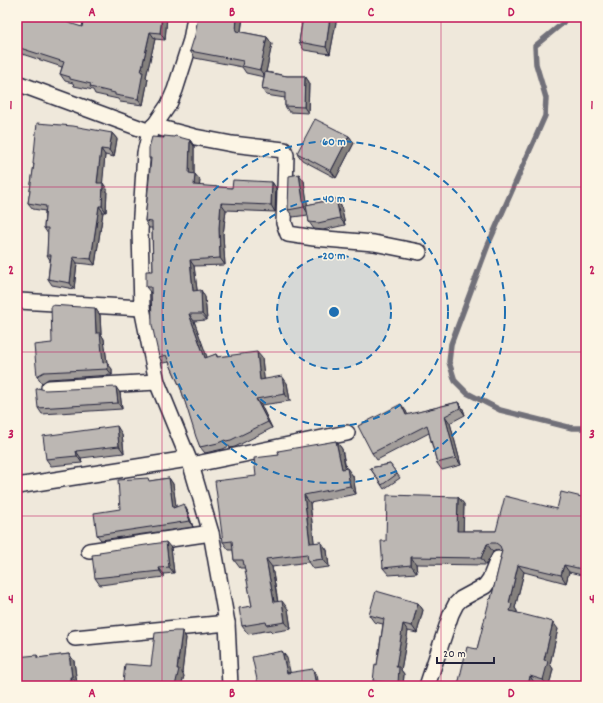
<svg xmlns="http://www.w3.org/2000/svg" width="603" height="703" font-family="Dekko,sans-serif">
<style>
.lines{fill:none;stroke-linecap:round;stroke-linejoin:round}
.stream{stroke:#716f79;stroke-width:5.5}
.street-casing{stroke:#22223b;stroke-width:18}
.street{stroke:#fcf5e5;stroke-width:15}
.wall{fill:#a29d9a;stroke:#22223b}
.shaded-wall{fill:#84807d;stroke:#22223b}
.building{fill:#bcb7b3;stroke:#22223b}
.grid{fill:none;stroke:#c2185b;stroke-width:1;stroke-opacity:0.55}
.ring{fill:none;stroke:#1f6fb2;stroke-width:2;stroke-dasharray:7 5}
.centre{fill:#1f6fb2;stroke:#fcf5e5;stroke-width:2}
.ring-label{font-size:12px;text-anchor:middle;font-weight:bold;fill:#1f6fb2;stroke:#fcf5e5;stroke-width:3;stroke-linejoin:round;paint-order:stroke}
.neatline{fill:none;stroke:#c2185b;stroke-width:1.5}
.grid-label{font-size:13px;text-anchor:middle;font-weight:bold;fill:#c2185b}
</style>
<rect width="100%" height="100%" fill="#efe8db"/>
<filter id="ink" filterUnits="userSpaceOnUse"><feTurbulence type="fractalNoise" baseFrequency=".025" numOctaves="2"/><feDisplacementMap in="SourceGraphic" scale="8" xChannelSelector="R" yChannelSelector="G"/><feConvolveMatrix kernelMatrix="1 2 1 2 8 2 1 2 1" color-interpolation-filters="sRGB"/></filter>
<g filter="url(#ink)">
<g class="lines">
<path class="stream" d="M 565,17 L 563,23 L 535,46 L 536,64 L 546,98 L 545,116 L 488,245 L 451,344 L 449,362 L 455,381 L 467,393 L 500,410 L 572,428 L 586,428"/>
<defs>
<g id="street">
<path d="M 195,17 L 191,40 L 175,90 L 169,104 L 150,132 L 145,153 L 140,231 L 142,308 L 157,382 L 191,465 L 211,533 L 227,623 L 230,686"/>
<path d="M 17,83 L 150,132"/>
<path d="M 153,126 L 195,137 L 232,144 L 284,150 L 286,155 L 284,223 L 288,234 L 314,238 L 374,243 L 419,252"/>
<path d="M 19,301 L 142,308"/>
<path d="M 49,388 L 157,382"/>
<path d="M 191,465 L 347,433"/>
<path d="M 17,486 L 188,459"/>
<path d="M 89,551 L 211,533"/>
<path d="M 75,638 L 227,623"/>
<path d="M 427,686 L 451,614 L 456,604 L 461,599 L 485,586 L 490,579 L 498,559"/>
</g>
</defs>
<use href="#street" class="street-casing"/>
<use href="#street" class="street"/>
</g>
<g class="wall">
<path d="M 17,17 L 82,27 L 133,18 L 167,17 L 165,40 L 155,39 L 146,77 L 148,79 L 143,105 L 120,102 L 118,99 L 95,94 L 93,90 L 74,86 L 73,83 L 65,81 L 60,74 L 62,67 L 19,53 L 17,58 Z"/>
<path d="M 243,17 L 241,32 L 267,37 L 272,44 L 266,72 L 287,76 L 305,76 L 309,82 L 308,113 L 289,112 L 285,106 L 285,98 L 266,95 L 262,89 L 264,77 L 246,73 L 242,67 L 195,58 L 190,51 Z"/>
<path d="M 303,17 L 337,17 L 330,54 L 304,50 L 299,42 Z"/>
<path d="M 112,133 L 117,139 L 114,157 L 105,155 L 102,183 L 107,189 L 106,212 L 103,212 L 95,265 L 77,263 L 74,289 L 52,285 L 48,279 L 50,260 L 47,255 L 48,234 L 44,228 L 45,211 L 33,209 L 28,203 L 34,165 L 33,164 Z"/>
<path d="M 349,136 L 354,143 L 336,178 L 302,160 L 297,153 Z"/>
<path d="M 164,138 L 190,140 L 194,146 L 194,174 L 200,180 L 199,186 L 232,188 L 272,182 L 276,188 L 275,212 L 226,210 L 223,235 L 225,265 L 194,266 L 197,290 L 205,297 L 207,320 L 194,321 L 207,358 L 216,354 L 218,357 L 262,358 L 264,379 L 287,383 L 290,401 L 261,405 L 272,428 L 235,447 L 230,448 L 229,446 L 223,449 L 205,453 L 200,447 L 181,389 L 169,362 L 163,363 L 159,357 L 151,293 L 146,287 L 153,271 L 152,228 L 149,228 L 145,221 L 150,160 L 149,158 Z"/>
<path d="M 304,181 L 307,205 L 336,199 L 341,206 L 345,225 L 323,230 L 314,229 L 309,222 L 308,215 L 293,217 L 288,210 Z"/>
<path d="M 95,308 L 100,315 L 101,334 L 104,339 L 107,363 L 112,369 L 112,375 L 48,379 L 42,383 L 37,376 L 52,343 Z"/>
<path d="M 120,393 L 122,409 L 42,414 L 38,408 Z"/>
<path d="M 458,402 L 463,409 L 465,415 L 450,423 L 461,465 L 442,470 L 437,463 L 429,433 L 377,460 L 372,453 L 406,411 L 407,415 Z"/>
<path d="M 122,434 L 124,453 L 81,458 L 82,463 L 51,466 L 46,459 Z"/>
<path d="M 336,441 L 342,449 L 346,468 L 353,476 L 356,494 L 310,503 L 314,543 L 321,542 L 327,550 L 329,567 L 313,569 L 308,562 L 272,567 L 278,602 L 288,609 L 291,629 L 272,632 L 270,630 L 248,634 L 242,626 L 252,606 L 245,568 L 240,568 L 234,560 L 233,550 L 229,550 L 223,542 L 256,476 L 279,455 Z"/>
<path d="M 390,464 L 400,478 L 384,489 L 370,468 Z"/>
<path d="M 169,478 L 173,484 L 176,507 L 187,510 L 193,527 L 101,540 L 97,535 L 150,481 Z"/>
<path d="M 458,497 L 464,504 L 463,531 L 496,531 L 586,498 L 586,576 L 569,572 L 566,583 L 524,572 L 515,608 L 517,611 L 517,613 L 558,629 L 550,664 L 553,669 L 549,686 L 544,686 L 535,684 L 535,686 L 459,686 L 458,685 L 477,649 L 491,599 L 501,559 L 500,558 L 502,551 L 501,551 L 496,550 L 493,552 L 486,565 L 416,564 L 417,573 L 389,575 L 383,568 L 386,541 Z"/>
<path d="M 171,548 L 174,573 L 164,574 L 164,577 L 100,585 L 95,578 Z"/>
<path d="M 418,603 L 423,610 L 417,633 L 408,631 L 401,670 L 404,674 L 403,686 L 376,686 L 373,681 L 377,665 L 383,624 L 374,622 L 369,615 Z"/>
<path d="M 182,631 L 186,638 L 182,673 L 184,676 L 181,686 L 125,686 L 123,683 L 151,666 Z"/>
<path d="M 69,654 L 74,661 L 77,684 L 74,684 L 75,686 L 17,686 L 37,655 L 39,658 Z"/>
</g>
<g class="shaded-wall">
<path d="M 162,17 L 167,17 L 165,40 L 160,33 Z"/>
<path d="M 237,17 L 243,17 L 240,37 L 236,31 Z"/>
<path d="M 330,17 L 337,17 L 330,54 L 326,47 Z"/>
<path d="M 150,32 L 155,39 L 146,77 L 148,79 L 143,105 L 138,99 L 141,72 Z"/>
<path d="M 267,37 L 272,44 L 265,77 L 260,70 Z"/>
<path d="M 17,51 L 19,53 L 17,58 Z"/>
<path d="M 305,76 L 309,82 L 308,113 L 304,107 Z"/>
<path d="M 112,133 L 117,139 L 114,157 L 109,150 Z"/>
<path d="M 349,136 L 354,143 L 336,178 L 331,171 Z"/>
<path d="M 190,140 L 194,146 L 194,180 L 189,173 Z"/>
<path d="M 101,149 L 105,155 L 102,189 L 97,183 Z"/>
<path d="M 195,174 L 200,180 L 199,192 L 194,185 Z"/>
<path d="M 299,174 L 304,181 L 309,215 L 304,207 Z"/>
<path d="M 272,182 L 276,188 L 275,212 L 271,205 Z"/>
<path d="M 103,183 L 107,189 L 106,212 L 102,206 Z"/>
<path d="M 336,199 L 341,206 L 345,225 L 340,218 Z"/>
<path d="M 221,203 L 226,210 L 223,235 L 225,265 L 220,258 L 219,228 Z"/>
<path d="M 99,206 L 103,212 L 95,265 L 91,259 Z"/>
<path d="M 73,257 L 77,263 L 74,289 L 70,283 Z"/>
<path d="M 190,260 L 194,266 L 198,297 L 193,291 Z"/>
<path d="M 201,290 L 205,297 L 207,320 L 202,314 Z"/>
<path d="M 95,308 L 100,315 L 101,334 L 104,339 L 107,363 L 112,369 L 112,375 L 103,363 L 96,333 Z"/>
<path d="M 189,314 L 194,321 L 210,365 L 205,358 Z"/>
<path d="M 257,352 L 262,358 L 265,386 L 260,380 Z"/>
<path d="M 282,376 L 287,383 L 290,401 L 285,394 Z"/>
<path d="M 116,387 L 120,393 L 122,409 L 118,403 Z"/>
<path d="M 256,399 L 261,405 L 272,428 L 268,422 Z"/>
<path d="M 458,402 L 463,409 L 465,415 L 460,408 Z"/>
<path d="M 401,404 L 406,411 L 411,422 L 406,415 Z"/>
<path d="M 445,416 L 450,423 L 461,465 L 456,458 Z"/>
<path d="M 117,426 L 122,434 L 124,453 L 119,446 Z"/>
<path d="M 336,441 L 342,449 L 347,477 L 342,469 Z"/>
<path d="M 76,451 L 81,458 L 82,463 L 77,456 Z"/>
<path d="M 347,468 L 353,476 L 356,494 L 350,486 Z"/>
<path d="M 169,478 L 173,484 L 177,513 L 173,508 Z"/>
<path d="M 304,495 L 310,503 L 315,551 L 310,543 Z"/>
<path d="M 458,497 L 464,504 L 463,538 L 457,531 Z"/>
<path d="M 184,504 L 187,510 L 193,527 L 190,521 Z"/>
<path d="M 166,542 L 171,548 L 174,573 L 169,567 Z"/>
<path d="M 321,542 L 327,550 L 329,567 L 323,559 Z"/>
<path d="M 487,544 L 493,552 L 486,565 L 481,558 Z"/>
<path d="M 411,557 L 416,564 L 417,573 L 411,565 Z"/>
<path d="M 266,559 L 272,567 L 279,610 L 274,602 Z"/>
<path d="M 518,565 L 524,572 L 515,608 L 517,611 L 516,619 L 510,611 L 509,603 Z"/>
<path d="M 564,565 L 569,572 L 566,583 L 561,575 Z"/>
<path d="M 159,568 L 164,574 L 164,577 L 160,571 Z"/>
<path d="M 282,601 L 288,609 L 291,629 L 285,622 Z"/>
<path d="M 418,603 L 423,610 L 417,633 L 412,626 Z"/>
<path d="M 553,622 L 558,629 L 550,664 L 553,669 L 549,686 L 548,686 L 543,680 L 544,660 Z"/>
<path d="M 403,624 L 408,631 L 401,670 L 404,674 L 403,686 L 399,686 L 398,684 L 396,667 Z"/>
<path d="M 182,631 L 186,638 L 182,673 L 184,676 L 181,686 L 175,686 Z"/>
<path d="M 282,651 L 287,658 L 292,680 L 287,673 Z"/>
<path d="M 69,654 L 74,661 L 77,684 L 72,677 Z"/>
<path d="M 313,669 L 317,675 L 319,686 L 316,686 Z"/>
<path d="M 530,676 L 535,684 L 535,686 L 528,686 Z"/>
<path d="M 70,677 L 74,684 L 75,686 L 71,686 Z"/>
</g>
<g class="building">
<path d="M 17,17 L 25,18 L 26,17 L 50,17 L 82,27 L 84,17 L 129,17 L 133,18 L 133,17 L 162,17 L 160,33 L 150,32 L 141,72 L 143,72 L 138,99 L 115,95 L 115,93 L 90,87 L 91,84 L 70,79 L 70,77 L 60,74 L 64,62 L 17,47 Z"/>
<path d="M 198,17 L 237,17 L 236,31 L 267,37 L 260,70 L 242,66 L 243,61 L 190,51 L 195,35 Z"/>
<path d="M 303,17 L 330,17 L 326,47 L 299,42 Z"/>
<path d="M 265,72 L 287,76 L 305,76 L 304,107 L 285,106 L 285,93 L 262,89 Z"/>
<path d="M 315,119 L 349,136 L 331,171 L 297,153 Z"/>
<path d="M 37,123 L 73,126 L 112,133 L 109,150 L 101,149 L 97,183 L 103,183 L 102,206 L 99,206 L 91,259 L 73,257 L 70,283 L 48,279 L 51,255 L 47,255 L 48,228 L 44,228 L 46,206 L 28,203 L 34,164 L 33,164 Z"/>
<path d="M 164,136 L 174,137 L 175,136 L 190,140 L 189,173 L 195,174 L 194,185 L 232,188 L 233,180 L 272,182 L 271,205 L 221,203 L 219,228 L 220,258 L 190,260 L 193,291 L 201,290 L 202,314 L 189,314 L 205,358 L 216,354 L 217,357 L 257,352 L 260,380 L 282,376 L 285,394 L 256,399 L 268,422 L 231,440 L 226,441 L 225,440 L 218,443 L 200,447 L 196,437 L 181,389 L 166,355 L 159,357 L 152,325 L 151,287 L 146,287 L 146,271 L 153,271 L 152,222 L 145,221 L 151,158 L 149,158 L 149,148 L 152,137 L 164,138 Z"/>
<path d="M 299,174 L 304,207 L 288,210 L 289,176 Z"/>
<path d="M 336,199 L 340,218 L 318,223 L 309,222 L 306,205 Z"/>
<path d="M 51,305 L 95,308 L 96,333 L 100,333 L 103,363 L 107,362 L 108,369 L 44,372 L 37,376 L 34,345 L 52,343 Z"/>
<path d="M 116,387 L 118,403 L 38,408 L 36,389 L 38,389 L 38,388 L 45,390 Z"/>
<path d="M 458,402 L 460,408 L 445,416 L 456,458 L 437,463 L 427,425 L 372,453 L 358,426 L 401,404 L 406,415 Z"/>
<path d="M 117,426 L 119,446 L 76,451 L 77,456 L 46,459 L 43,436 Z"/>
<path d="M 336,441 L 342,469 L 347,468 L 350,486 L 304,495 L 310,543 L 321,542 L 323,559 L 308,561 L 307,554 L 266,559 L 274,602 L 282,601 L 285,622 L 267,625 L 266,622 L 242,626 L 239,608 L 252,606 L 243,560 L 234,560 L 232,541 L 223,542 L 215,481 L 256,476 L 254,458 L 279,455 L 278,451 Z"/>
<path d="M 390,464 L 397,474 L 382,485 L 370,468 Z"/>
<path d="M 148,478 L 149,481 L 169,478 L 173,508 L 184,504 L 190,521 L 97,535 L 94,513 L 120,509 L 118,480 Z"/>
<path d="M 561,492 L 586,498 L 586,570 L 564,565 L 561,575 L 518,565 L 509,603 L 512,604 L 510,611 L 553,622 L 544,660 L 548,661 L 543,680 L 530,676 L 528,686 L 459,686 L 460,685 L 458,685 L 467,647 L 477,649 L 490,598 L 491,599 L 501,558 L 500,558 L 502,551 L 500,546 L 496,543 L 491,543 L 487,544 L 481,558 L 411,557 L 411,565 L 383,568 L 381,541 L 386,541 L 387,495 L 458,497 L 457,531 L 496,531 L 505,496 L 557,509 Z"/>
<path d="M 166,542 L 169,567 L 159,568 L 160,571 L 95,578 L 92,555 L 100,554 L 99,552 Z"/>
<path d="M 376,591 L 418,603 L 412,626 L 403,624 L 396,667 L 399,667 L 398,684 L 373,681 L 375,664 L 377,665 L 384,619 L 369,615 Z"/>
<path d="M 175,631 L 182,631 L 177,669 L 179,669 L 175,686 L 145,686 L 123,683 L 125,664 L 151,666 L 155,633 Z"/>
<path d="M 282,651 L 287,673 L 313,669 L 316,686 L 249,686 L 249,685 L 258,684 L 252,657 Z"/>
<path d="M 69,654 L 72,677 L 70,677 L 71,686 L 17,686 L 17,657 L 37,655 L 37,658 Z"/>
</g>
</g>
<path class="grid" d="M 162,17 L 162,686M 302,17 L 302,686M 441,17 L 441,686M 17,187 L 586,187M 17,352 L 586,352M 17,516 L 586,516"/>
<circle cx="334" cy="312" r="57" fill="#1f6fb2" fill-opacity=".12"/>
<g class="ring">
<circle cx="334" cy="312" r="57"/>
<circle cx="334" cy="312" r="114"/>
<circle cx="334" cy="312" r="171"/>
</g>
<circle cx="334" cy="312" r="6" class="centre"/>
<g class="ring-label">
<text x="334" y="145">60 m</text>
<text x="334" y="202">40 m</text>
<text x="334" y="259">20 m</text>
</g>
<rect width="603" height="703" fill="none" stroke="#fcf5e5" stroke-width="44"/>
<path d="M437 657v6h57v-6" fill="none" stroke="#22223b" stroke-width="2"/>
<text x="443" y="657" font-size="12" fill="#22223b" stroke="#fcf5e5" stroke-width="3" paint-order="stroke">20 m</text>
<rect x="22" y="22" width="559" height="659" class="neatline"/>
<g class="grid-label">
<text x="92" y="16">A</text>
<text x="232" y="16">B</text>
<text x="371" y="16">C</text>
<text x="511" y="16">D</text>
<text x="11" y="109">1</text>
<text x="592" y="109">1</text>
<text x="11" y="274">2</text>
<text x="592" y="274">2</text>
<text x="11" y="438">3</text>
<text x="592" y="438">3</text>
<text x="11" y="603">4</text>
<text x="592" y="603">4</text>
<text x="92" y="697">A</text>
<text x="232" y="697">B</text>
<text x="371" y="697">C</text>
<text x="511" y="697">D</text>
</g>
</svg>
